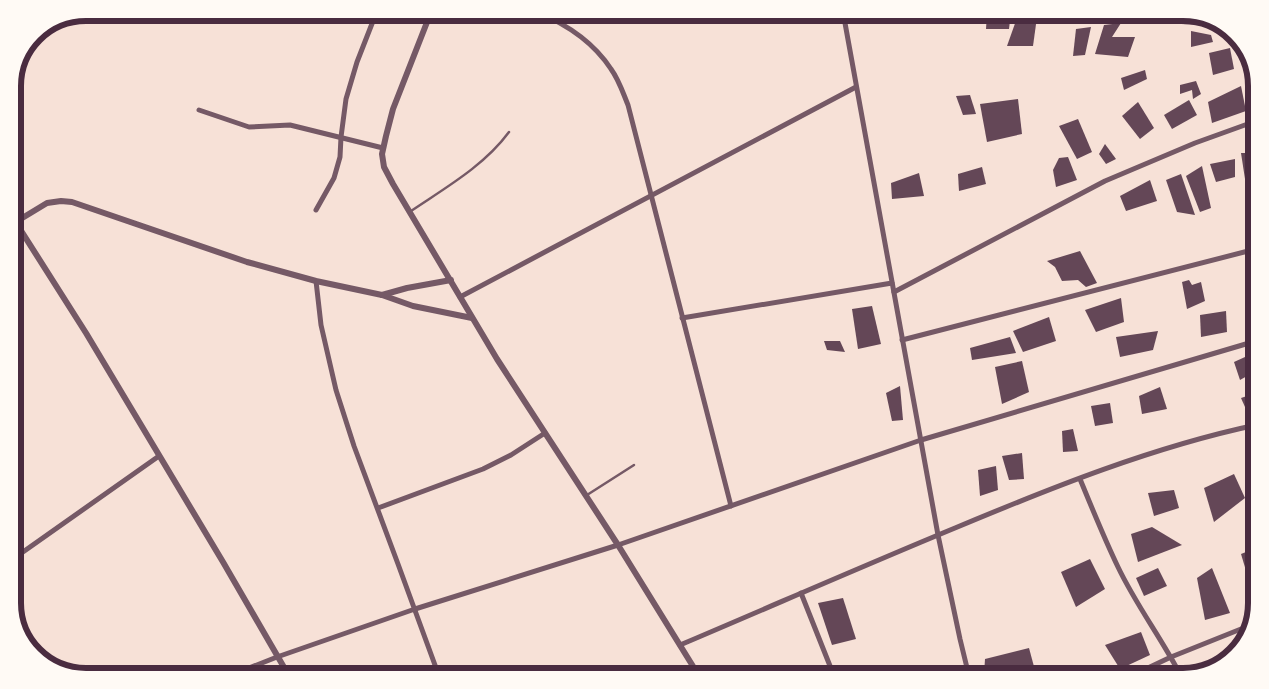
<svg xmlns="http://www.w3.org/2000/svg" width="1269" height="689" font-family="Commissioner,sans-serif">
<style>
.building{fill:#644757}
.lines{fill:none;stroke-linecap:round;stroke-linejoin:round}
.service{stroke:#755966;stroke-width:2.5}
.minor{stroke:#755966;stroke-width:5}
.tertiary{stroke:#755966;stroke-width:6}
.rim{fill:none;stroke:#4a2c40;stroke-width:6}
</style>
<rect width="100%" height="100%" fill="#f7e1d7"/>
<g class="building">
<path d="M 987,12 L 1011,12 L 1009,29 L 986,29 Z"/>
<path d="M 1018,15 L 1037,17 L 1033,46 L 1007,46 Z"/>
<path d="M 1121,23 L 1112,37 L 1135,37 L 1128,57 L 1095,54 L 1104,25 Z"/>
<path d="M 1091,27 L 1085,55 L 1073,56 L 1076,29 Z"/>
<path d="M 1191,31 L 1211,35 L 1213,42 L 1191,47 Z"/>
<path d="M 1230,48 L 1234,69 L 1213,75 L 1209,53 Z"/>
<path d="M 1145,70 L 1147,79 L 1124,90 L 1121,78 Z"/>
<path d="M 1196,81 L 1201,94 L 1193,99 L 1192,90 L 1180,94 L 1180,85 Z"/>
<path d="M 1241,86 L 1246,111 L 1212,123 L 1208,102 Z"/>
<path d="M 970,95 L 976,114 L 963,115 L 956,96 Z"/>
<path d="M 1018,99 L 1022,134 L 987,142 L 980,104 Z"/>
<path d="M 1189,100 L 1197,115 L 1172,129 L 1164,115 Z"/>
<path d="M 1138,102 L 1154,128 L 1140,139 L 1122,116 Z"/>
<path d="M 1078,119 L 1092,152 L 1077,159 L 1059,126 Z"/>
<path d="M 1105,144 L 1116,159 L 1106,164 L 1099,154 Z"/>
<path d="M 1241,153 L 1256,153 L 1256,178 L 1245,179 Z"/>
<path d="M 1068,157 L 1077,180 L 1056,187 L 1053,170 L 1059,158 Z"/>
<path d="M 1235,159 L 1235,177 L 1216,182 L 1210,164 Z"/>
<path d="M 1202,166 L 1211,208 L 1200,212 L 1186,176 Z"/>
<path d="M 982,167 L 986,184 L 959,191 L 958,174 Z"/>
<path d="M 919,173 L 924,196 L 892,199 L 891,183 Z"/>
<path d="M 1181,174 L 1195,215 L 1177,212 L 1166,180 Z"/>
<path d="M 1150,180 L 1157,201 L 1126,211 L 1120,196 Z"/>
<path d="M 1256,183 L 1256,205 L 1249,206 L 1246,184 Z"/>
<path d="M 1080,251 L 1097,283 L 1086,287 L 1078,280 L 1062,281 L 1055,267 L 1047,261 Z"/>
<path d="M 1256,262 L 1256,285 L 1252,286 L 1250,263 Z"/>
<path d="M 1189,280 L 1192,285 L 1201,282 L 1205,301 L 1187,309 L 1182,282 Z"/>
<path d="M 1121,298 L 1124,322 L 1096,332 L 1085,310 Z"/>
<path d="M 872,306 L 881,344 L 858,349 L 852,309 Z"/>
<path d="M 1226,311 L 1227,332 L 1201,337 L 1200,315 Z"/>
<path d="M 1049,317 L 1056,341 L 1023,352 L 1013,331 Z"/>
<path d="M 1158,331 L 1153,350 L 1120,357 L 1116,337 Z"/>
<path d="M 1010,337 L 1016,353 L 972,360 L 970,348 Z"/>
<path d="M 824,341 L 840,341 L 845,352 L 827,350 Z"/>
<path d="M 1256,352 L 1256,371 L 1240,380 L 1234,362 Z"/>
<path d="M 1022,361 L 1029,392 L 1002,404 L 995,367 Z"/>
<path d="M 900,386 L 903,420 L 892,421 L 886,393 Z"/>
<path d="M 1160,387 L 1167,409 L 1142,414 L 1139,396 Z"/>
<path d="M 1256,393 L 1256,414 L 1249,416 L 1241,398 Z"/>
<path d="M 1110,403 L 1113,423 L 1095,426 L 1091,406 Z"/>
<path d="M 1073,429 L 1078,451 L 1063,452 L 1062,431 Z"/>
<path d="M 1022,453 L 1024,479 L 1009,480 L 1002,456 Z"/>
<path d="M 996,466 L 998,490 L 980,496 L 978,470 Z"/>
<path d="M 1234,474 L 1245,498 L 1214,522 L 1204,488 Z"/>
<path d="M 1174,490 L 1179,508 L 1154,516 L 1148,493 Z"/>
<path d="M 1152,527 L 1182,545 L 1138,562 L 1131,534 Z"/>
<path d="M 1256,548 L 1256,571 L 1247,574 L 1241,554 Z"/>
<path d="M 1090,559 L 1105,589 L 1076,607 L 1061,572 Z"/>
<path d="M 1158,568 L 1167,586 L 1144,596 L 1136,578 Z"/>
<path d="M 1212,568 L 1230,613 L 1205,620 L 1197,578 Z"/>
<path d="M 843,598 L 856,639 L 832,645 L 818,603 Z"/>
<path d="M 1141,632 L 1150,655 L 1120,669 L 1105,645 Z"/>
<path d="M 1029,648 L 1036,674 L 1022,676 L 984,676 L 985,659 Z"/>
<path d="M 1210,660 L 1214,668 L 1196,673 L 1195,670 Z"/>
</g>
<g class="lines">
<g class="service">
<path d="M 411,211 C 445,188 484,166 509,132"/>
<path d="M 587,495 L 634,465"/>
</g>
<g class="minor">
<path d="M 537,12 C 566,24 594,43 611,69 C 619,80 623,93 628,105 L 731,506"/>
<path d="M 843,12 L 938,535 L 960,639 L 969,676"/>
<path d="M 1092,12 C 1135,19 1177,22 1220,23"/>
<path d="M 199,110 L 249,127 L 290,125 L 383,148"/>
<path d="M 316,210 L 334,178 L 340,157 L 341,137 L 346,99 L 357,62 L 375,16"/>
<path d="M 316,281 L 321,325 L 336,390 L 354,446 L 398,564 L 439,676"/>
<path d="M 894,292 L 1105,181 L 1195,143 L 1256,121"/>
<path d="M 460,297 L 856,87"/>
<path d="M 682,318 L 892,283"/>
<path d="M 902,340 L 1256,249"/>
<path d="M 1080,479 C 1092,508 1104,538 1118,567 C 1136,605 1162,639 1181,676"/>
<path d="M 378,508 L 483,469 L 511,455 L 545,433"/>
<path d="M 13,559 L 159,456"/>
<path d="M 801,593 L 834,676"/>
<path d="M 680,645 C 772,606 863,566 955,528 C 1053,487 1153,447 1256,425"/>
<path d="M 229,676 L 277,657 L 415,609 L 618,545 L 921,440 L 1256,341"/>
<path d="M 1131,676 L 1171,657 L 1251,625"/>
</g>
<g class="tertiary">
<path d="M 431,12 L 393,109 L 386,136 L 382,154 L 384,167 L 393,184 L 497,359 L 618,545 L 699,676"/>
<path d="M 13,218 L 86,333 L 223,562 L 289,676"/>
<path d="M 14,223 L 47,203 L 61,201 L 72,202 L 247,262 L 316,281 L 382,295 L 413,306 L 472,318"/>
<path d="M 382,295 L 407,288 L 451,280"/>
</g>
</g>
<path d="M0 0H1269V689H0ZM86 21H1183A65 65 0 0 1 1248 86V603A65 65 0 0 1 1183 668H86A65 65 0 0 1 21 603V86A65 65 0 0 1 86 21Z" fill="#fffaf5" fill-rule="evenodd"/>
<path class="rim" d="M86 21H1183A65 65 0 0 1 1248 86V603A65 65 0 0 1 1183 668H86A65 65 0 0 1 21 603V86A65 65 0 0 1 86 21Z"/>
</svg>
